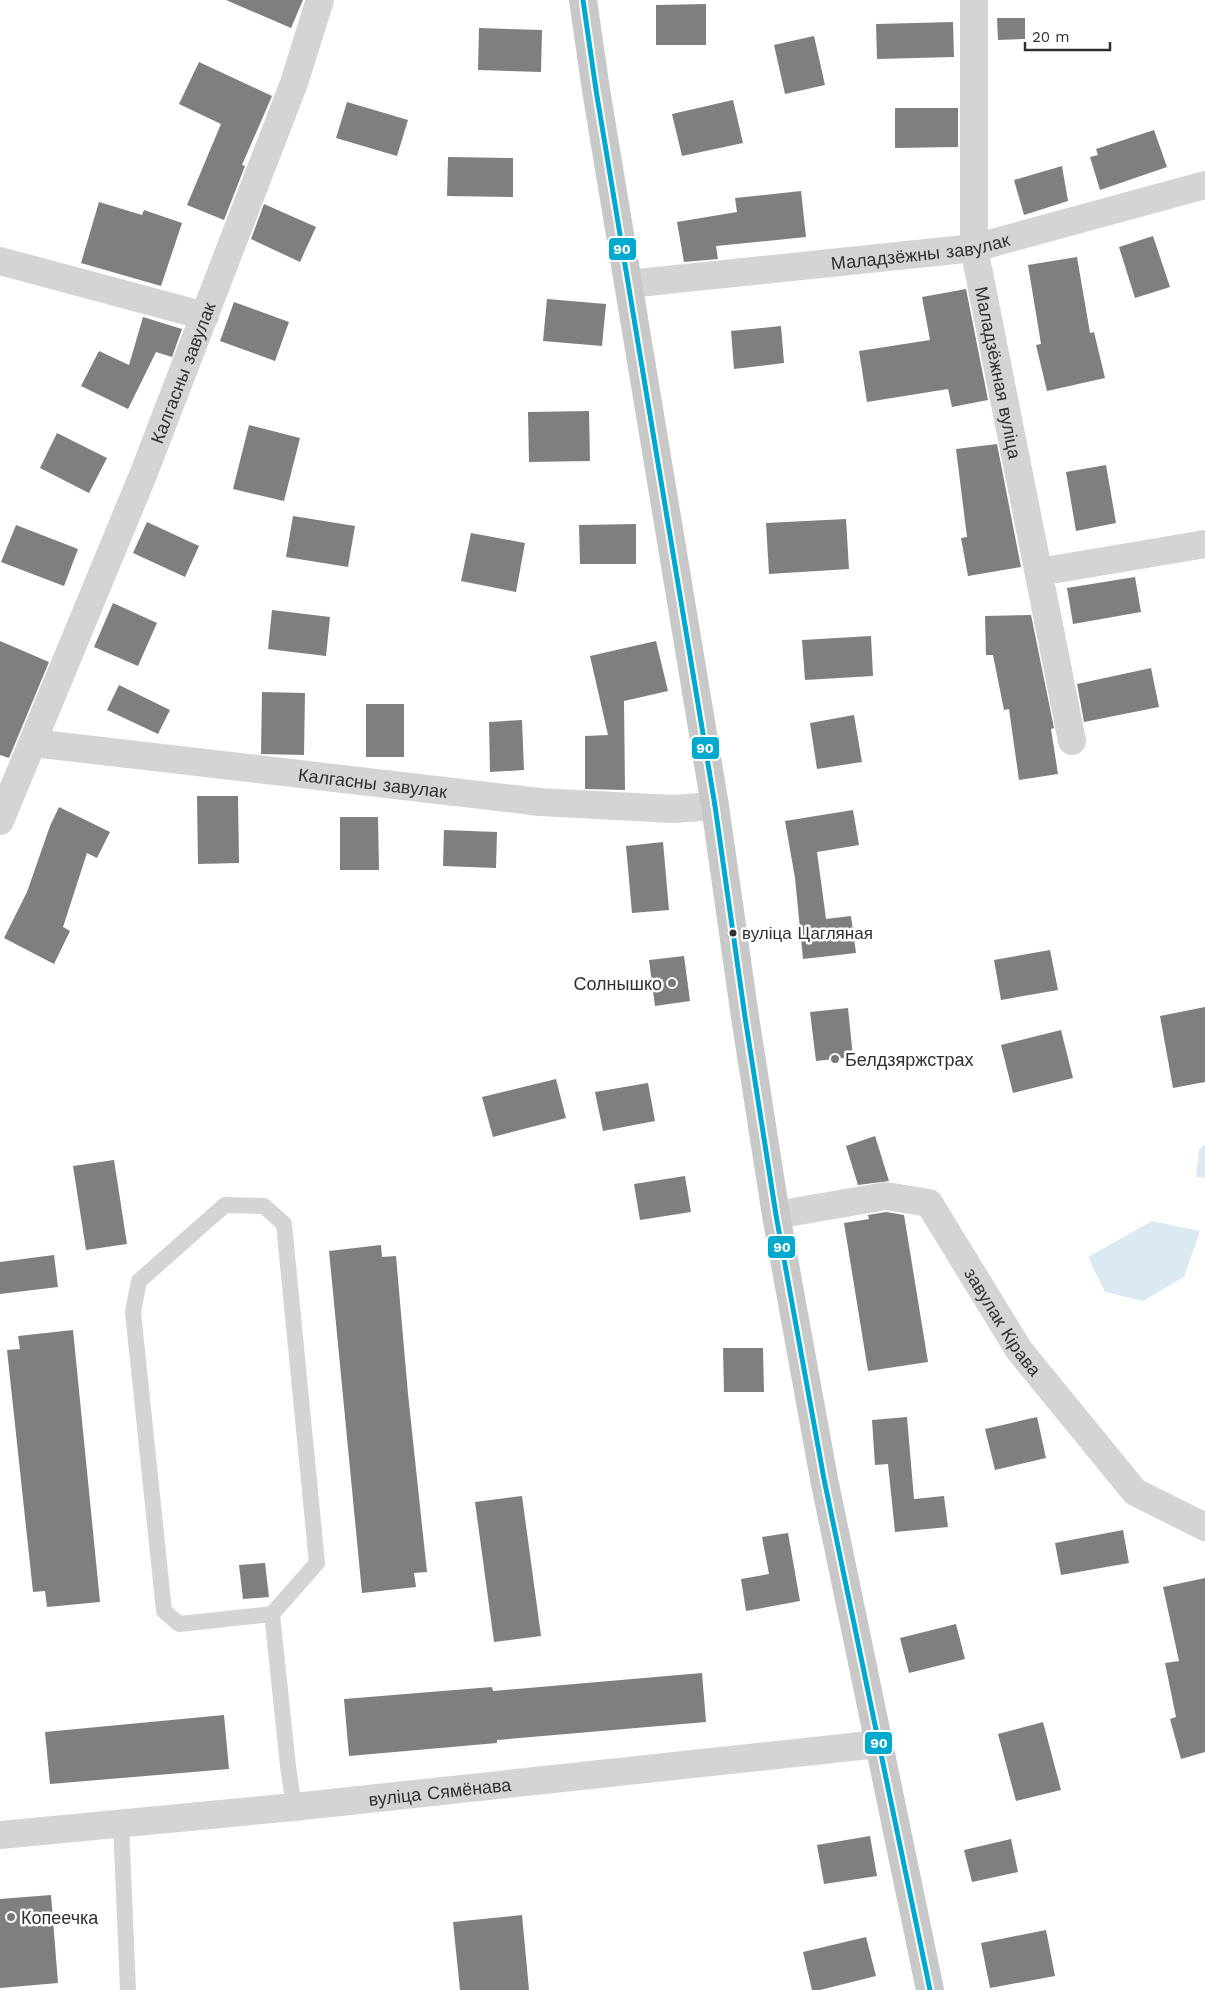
<svg xmlns="http://www.w3.org/2000/svg" width="1205" height="1990" font-family="'Work Sans',sans-serif">
<style>
.water{fill:#dbe9f2}
.building{fill:#7f7f7f}
.lines{fill:none;stroke-linecap:round;stroke-linejoin:round}
.service{stroke:#d4d4d4;stroke-width:16}
.minor{stroke:#d4d4d4;stroke-width:28}
.primary{stroke:#c8c8c8;stroke-width:28}
.bus-1-casing{stroke:#fff;stroke-width:9}
.bus-1{stroke:#00a9ce;stroke-width:5}
.bus-dot{fill:#303030;stroke:#fff;stroke-width:2}
.poi-dot{fill:#787878;stroke:#fff;stroke-width:2}
.labels{text-anchor:middle;dominant-baseline:central;stroke-width:5;stroke-linejoin:round;paint-order:stroke}
.bus-label{font-size:17px;fill:#303030;stroke:#fff;text-anchor:start}
.street-label{font-size:18px;fill:#303030;stroke:#fff}
.poi-label{font-size:18px;fill:#303030;stroke:#fff;text-anchor:start}
.line-badge{stroke:#fff;stroke-width:2}
.badge-label{font-size:14px;text-anchor:middle;font-weight:bold;fill:#fff}
</style>
<rect width="100%" height="100%" fill="#fff"/>
<g class="water">
<path d="M 1205,1144 L 1205,1178 L 1196,1177 L 1199,1150 Z"/>
<path d="M 1152,1221 L 1200,1231 L 1184,1277 L 1143,1301 L 1105,1292 L 1088,1257 Z"/>
</g>
<g class="building">
<path d="M 226,0 L 303,0 L 291,28 Z"/>
<path d="M 706,4 L 706,45 L 656,45 L 656,5 Z"/>
<path d="M 997,18 L 1025,18 L 1025,39 L 998,40 Z"/>
<path d="M 953,22 L 954,57 L 877,59 L 876,24 Z"/>
<path d="M 479,28 L 542,30 L 541,72 L 478,70 Z"/>
<path d="M 814,36 L 825,85 L 785,94 L 774,45 Z"/>
<path d="M 199,62 L 272,96 L 242,165 L 245,166 L 224,220 L 187,205 L 221,124 L 179,104 Z"/>
<path d="M 733,100 L 743,143 L 682,156 L 672,114 Z"/>
<path d="M 347,102 L 408,120 L 397,156 L 336,138 Z"/>
<path d="M 895,108 L 958,108 L 958,147 L 895,148 Z"/>
<path d="M 1154,130 L 1167,167 L 1100,190 L 1090,157 L 1098,155 L 1096,149 Z"/>
<path d="M 448,157 L 513,158 L 513,197 L 447,196 Z"/>
<path d="M 1062,166 L 1068,201 L 1024,215 L 1014,180 Z"/>
<path d="M 801,191 L 806,237 L 716,246 L 718,259 L 684,262 L 677,222 L 737,212 L 735,198 Z"/>
<path d="M 99,202 L 142,215 L 144,210 L 182,223 L 161,286 L 81,263 Z"/>
<path d="M 264,204 L 316,227 L 300,262 L 251,239 Z"/>
<path d="M 1153,236 L 1170,287 L 1135,298 L 1119,247 Z"/>
<path d="M 1077,257 L 1090,333 L 1094,332 L 1105,378 L 1047,391 L 1036,345 L 1041,344 L 1028,265 Z"/>
<path d="M 966,289 L 988,400 L 952,407 L 948,389 L 867,402 L 859,351 L 930,340 L 922,297 Z"/>
<path d="M 547,299 L 606,304 L 602,346 L 543,341 Z"/>
<path d="M 234,302 L 289,322 L 275,361 L 220,341 Z"/>
<path d="M 143,317 L 182,329 L 172,357 L 156,352 L 128,409 L 81,386 L 99,351 L 129,365 Z"/>
<path d="M 781,326 L 784,363 L 734,369 L 731,331 Z"/>
<path d="M 589,411 L 590,461 L 529,462 L 528,412 Z"/>
<path d="M 249,425 L 300,438 L 284,501 L 233,489 Z"/>
<path d="M 57,433 L 107,458 L 89,493 L 40,468 Z"/>
<path d="M 997,444 L 1021,567 L 968,576 L 961,538 L 967,537 L 956,449 Z"/>
<path d="M 1106,465 L 1116,523 L 1076,531 L 1066,472 Z"/>
<path d="M 293,516 L 355,526 L 348,567 L 286,557 Z"/>
<path d="M 846,519 L 849,569 L 769,574 L 766,523 Z"/>
<path d="M 147,522 L 199,546 L 185,577 L 133,553 Z"/>
<path d="M 636,524 L 636,564 L 580,564 L 579,525 Z"/>
<path d="M 16,525 L 78,549 L 64,586 L 1,562 Z"/>
<path d="M 471,533 L 525,543 L 516,592 L 461,581 Z"/>
<path d="M 1135,577 L 1141,612 L 1073,624 L 1067,588 Z"/>
<path d="M 113,603 L 157,623 L 138,666 L 94,647 Z"/>
<path d="M 272,610 L 330,617 L 326,656 L 268,649 Z"/>
<path d="M 1031,615 L 1054,728 L 1051,729 L 1058,774 L 1019,780 L 1009,709 L 1004,710 L 993,655 L 986,655 L 985,616 Z"/>
<path d="M 871,636 L 873,676 L 805,680 L 802,640 Z"/>
<path d="M 0,641 L 49,662 L 9,758 L 0,755 Z"/>
<path d="M 656,641 L 668,691 L 624,701 L 625,790 L 585,789 L 585,736 L 608,735 L 590,656 Z"/>
<path d="M 1151,668 L 1159,707 L 1084,722 L 1077,684 Z"/>
<path d="M 119,685 L 170,710 L 158,734 L 107,710 Z"/>
<path d="M 262,692 L 305,693 L 304,755 L 261,754 Z"/>
<rect x="366" y="704" width="38" height="53"/>
<path d="M 854,715 L 862,762 L 817,769 L 810,723 Z"/>
<path d="M 522,720 L 524,770 L 490,772 L 489,722 Z"/>
<path d="M 197,796 L 238,796 L 239,863 L 198,864 Z"/>
<path d="M 59,807 L 110,832 L 97,858 L 87,853 L 63,927 L 70,931 L 54,964 L 4,938 L 27,892 L 50,826 Z"/>
<path d="M 853,810 L 859,845 L 817,852 L 826,919 L 851,916 L 856,953 L 803,959 L 795,878 L 785,821 Z"/>
<path d="M 340,817 L 378,817 L 379,870 L 340,870 Z"/>
<path d="M 444,830 L 497,832 L 496,868 L 443,866 Z"/>
<path d="M 663,842 L 669,910 L 632,913 L 626,846 Z"/>
<path d="M 1050,950 L 1058,990 L 1001,1000 L 994,960 Z"/>
<path d="M 684,956 L 690,1001 L 655,1006 L 649,960 Z"/>
<path d="M 1205,1007 L 1205,1082 L 1173,1088 L 1160,1016 Z"/>
<path d="M 848,1008 L 853,1057 L 816,1061 L 810,1012 Z"/>
<path d="M 1061,1030 L 1073,1078 L 1013,1093 L 1001,1045 Z"/>
<path d="M 556,1079 L 566,1118 L 493,1137 L 482,1097 Z"/>
<path d="M 648,1083 L 655,1121 L 603,1131 L 595,1092 Z"/>
<path d="M 875,1136 L 889,1181 L 858,1185 L 846,1146 Z"/>
<path d="M 114,1160 L 127,1244 L 86,1250 L 73,1166 Z"/>
<path d="M 685,1176 L 691,1212 L 640,1220 L 634,1184 Z"/>
<path d="M 886,1212 L 904,1215 L 928,1362 L 868,1371 L 844,1223 L 869,1219 L 868,1215 Z"/>
<path d="M 381,1245 L 382,1257 L 396,1256 L 408,1394 L 427,1572 L 414,1573 L 416,1587 L 362,1593 L 329,1251 Z"/>
<path d="M 54,1255 L 58,1287 L 0,1294 L 0,1262 Z"/>
<path d="M 73,1330 L 100,1602 L 47,1607 L 45,1591 L 33,1592 L 7,1350 L 20,1349 L 18,1336 Z"/>
<path d="M 723,1348 L 763,1348 L 764,1392 L 724,1392 Z"/>
<path d="M 907,1417 L 914,1499 L 944,1496 L 948,1527 L 895,1532 L 888,1464 L 875,1465 L 872,1420 Z"/>
<path d="M 1037,1417 L 1046,1458 L 995,1470 L 985,1429 Z"/>
<path d="M 522,1496 L 541,1636 L 494,1642 L 475,1502 Z"/>
<path d="M 1123,1530 L 1129,1563 L 1061,1575 L 1055,1543 Z"/>
<path d="M 788,1533 L 800,1601 L 746,1611 L 741,1579 L 769,1574 L 762,1537 Z"/>
<path d="M 265,1563 L 269,1597 L 243,1599 L 239,1565 Z"/>
<path d="M 1205,1578 L 1205,1752 L 1181,1759 L 1170,1719 L 1176,1717 L 1165,1663 L 1179,1661 L 1163,1587 Z"/>
<path d="M 956,1624 L 965,1659 L 909,1673 L 900,1638 Z"/>
<path d="M 702,1673 L 706,1722 L 497,1740 L 497,1743 L 349,1756 L 344,1699 L 492,1687 L 493,1691 Z"/>
<path d="M 224,1715 L 229,1769 L 50,1784 L 45,1732 Z"/>
<path d="M 1043,1722 L 1061,1790 L 1016,1801 L 998,1734 Z"/>
<path d="M 870,1836 L 877,1876 L 824,1884 L 817,1845 Z"/>
<path d="M 1011,1839 L 1018,1872 L 972,1882 L 964,1850 Z"/>
<path d="M 51,1895 L 58,1983 L 0,1988 L 0,1899 Z"/>
<path d="M 522,1915 L 529,1990 L 460,1990 L 453,1922 Z"/>
<path d="M 1046,1930 L 1055,1976 L 990,1988 L 981,1943 Z"/>
<path d="M 866,1937 L 876,1976 L 820,1990 L 812,1990 L 803,1952 Z"/>
</g>
<g class="lines">
<g class="service">
<path d="M 272,1614 L 317,1563 L 284,1224 L 264,1206 L 225,1205 L 139,1281 L 133,1312 L 164,1611 L 179,1624 L 272,1614 L 288,1766 L 294,1807"/>
<path d="M 121,1824 L 128,1990"/>
</g>
<g class="minor">
<path id="s1" d="M 974,0 L 974,248 L 1072,741"/>
<path d="M 0,261 L 205,316"/>
<path id="s2" d="M 628,284 L 974,248 L 1205,185"/>
<path d="M 1039,572 L 1205,544"/>
<path id="s3" d="M 33,743 L 540,802 L 673,809 L 715,806"/>
<path id="s4" d="M 0,821 L 143,475 L 294,83 L 320,0"/>
<path id="s5" d="M 776,1215 L 886,1196 L 929,1203 L 1019,1350 L 1135,1492 L 1205,1527"/>
<path id="s6" d="M 0,1835 L 294,1807 L 879,1744"/>
</g>
<path class="primary" d="M 583,0 L 596,90 L 715,806 L 745,1017 L 776,1215 L 824,1479 L 930,1990"/>
<defs>
<path id="bus-1" d="M 583,0 L 596,90 L 715,806 L 745,1017 L 776,1215 L 824,1479 L 930,1990"/>
</defs>
<use href="#bus-1" class="bus-1-casing"/>
<use href="#bus-1" class="bus-1"/>
</g>
<circle class="bus-dot" cx="733" cy="933" r="4.5"/>
<g class="poi-dot">
<circle cx="672" cy="983" r="5"/>
<circle cx="835" cy="1059" r="5"/>
<circle cx="11" cy="1917" r="5"/>
</g>
<g class="labels">
<g class="bus-label">
<text x="742" y="933">вуліца Цагляная</text>
</g>
<g class="street-label">
<text stroke="none"><textPath href="#s2" startOffset="294">Маладзёжны завулак</textPath></text>
<text stroke="none"><textPath href="#s1" startOffset="375">Маладзёжная вуліца</textPath></text>
<text stroke="none"><textPath href="#s4" startOffset="484">Калгасны завулак</textPath></text>
<text stroke="none"><textPath href="#s3" startOffset="342">Калгасны завулак</textPath></text>
<text stroke="none"><textPath href="#s5" startOffset="295">завулак Кірава</textPath></text>
<text stroke="none"><textPath href="#s6" startOffset="442">вуліца Сямёнава</textPath></text>
</g>
<g class="poi-label">
<text x="662" y="983" text-anchor="end">Солнышко</text>
<text x="845" y="1059">Белдзяржстрах</text>
<text x="21" y="1917">Копеечка</text>
</g>
</g>
<g class="line-badge">
<rect x="608" y="237" width="29" height="24" rx="5" fill="#00a9ce"/>
<rect x="691" y="736" width="29" height="24" rx="5" fill="#00a9ce"/>
<rect x="767" y="1235" width="29" height="24" rx="5" fill="#00a9ce"/>
<rect x="864" y="1731" width="29" height="24" rx="5" fill="#00a9ce"/>
</g>
<g class="badge-label">
<text x="622" y="254">90</text>
<text x="705" y="753">90</text>
<text x="782" y="1252">90</text>
<text x="879" y="1748">90</text>
</g>
<path d="M1025 42v8h85v-8" fill="none" stroke="#303030" stroke-width="2.5"/>
<text x="1032" y="42" font-size="15" fill="#303030" stroke="#ffffff" stroke-width="4" paint-order="stroke">20 m</text>
</svg>
